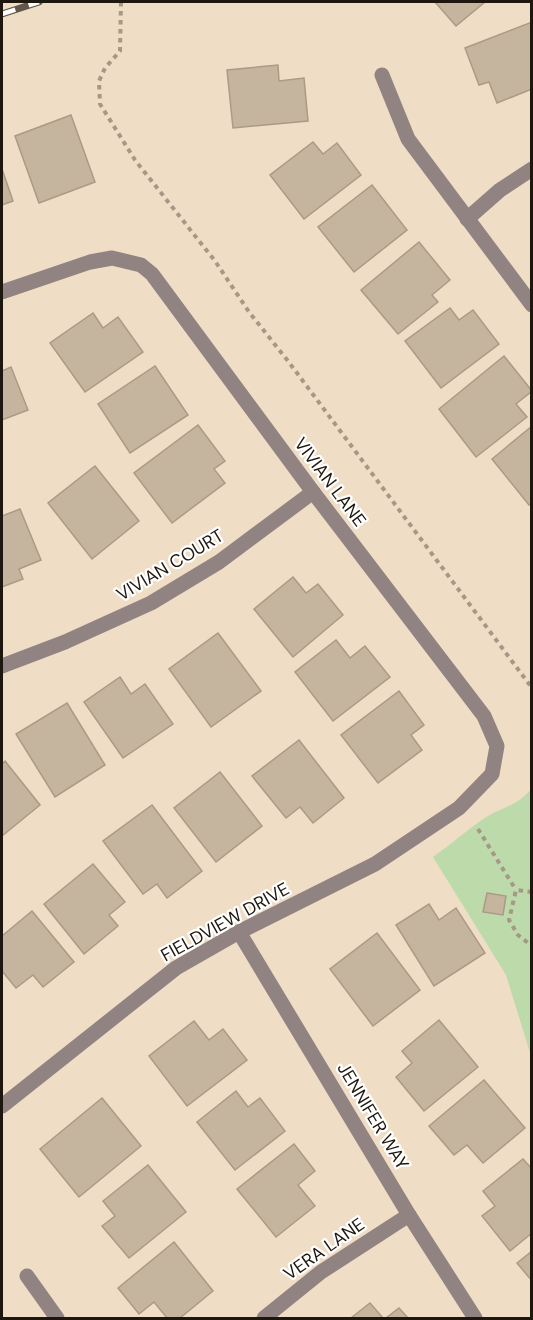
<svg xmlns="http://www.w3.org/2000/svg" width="533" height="1320" font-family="'DM Sans',sans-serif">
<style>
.green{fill:#bcdaaa}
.building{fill:#c5b49e;stroke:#ab9a85;stroke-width:1.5}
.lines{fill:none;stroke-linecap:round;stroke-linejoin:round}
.path{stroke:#a69887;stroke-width:4;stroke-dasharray:4.5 4.5;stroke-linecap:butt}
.minor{stroke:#908382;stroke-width:15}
.rail-casing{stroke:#61574a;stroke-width:7}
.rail{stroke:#fff;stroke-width:4.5;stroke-dasharray:14;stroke-linecap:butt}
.labels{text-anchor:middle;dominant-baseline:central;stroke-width:4.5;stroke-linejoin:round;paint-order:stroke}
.street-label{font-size:18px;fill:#1d170f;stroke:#fff}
</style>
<rect width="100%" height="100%" fill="#efddc6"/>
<path class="green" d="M 531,789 L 531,1056 L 506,975 L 433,857 C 450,845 466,831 483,819 C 500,808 519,805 531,789 Z"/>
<g class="building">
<path d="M 435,2 L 485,2 L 456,26 Z"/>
<path d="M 532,22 L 532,89 L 497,103 L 489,82 L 479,85 L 465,48 Z"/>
<path d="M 278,65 L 279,81 L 304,78 L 308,121 L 233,128 L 227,70 Z"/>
<path d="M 71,115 L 95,182 L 39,203 L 15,136 Z"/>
<path d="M 313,142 L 323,154 L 337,143 L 361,175 L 304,219 L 270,175 Z"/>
<path d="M 2,169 L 13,201 L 2,205 Z"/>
<path d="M 372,185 L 407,230 L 354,272 L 318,227 Z"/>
<path d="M 419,242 L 450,280 L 432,295 L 438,302 L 398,334 L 361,290 Z"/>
<path d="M 450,308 L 459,320 L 473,310 L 499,344 L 441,388 L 405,341 Z"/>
<path d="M 93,313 L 103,328 L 118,317 L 143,352 L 85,392 L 50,343 Z"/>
<path d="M 504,356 L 532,391 L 516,404 L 527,417 L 476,457 L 439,409 Z"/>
<path d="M 155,366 L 188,415 L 130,453 L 98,404 Z"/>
<path d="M 11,367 L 28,410 L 2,420 L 2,371 Z"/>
<path d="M 198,425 L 225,461 L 214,469 L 225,483 L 172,523 L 134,473 Z"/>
<path d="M 532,426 L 532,503 L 529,505 L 492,459 Z"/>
<path d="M 95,466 L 139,521 L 92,559 L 48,503 Z"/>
<path d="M 20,509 L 41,560 L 19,569 L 23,579 L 2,587 L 2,516 Z"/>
<path d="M 293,577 L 306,593 L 318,584 L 343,615 L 293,657 L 254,609 Z"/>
<path d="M 218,633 L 261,691 L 211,727 L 169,669 Z"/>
<path d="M 336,640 L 350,658 L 365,646 L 390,677 L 333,721 L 295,672 Z"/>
<path d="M 120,677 L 131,694 L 145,684 L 173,724 L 123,758 L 84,702 Z"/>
<path d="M 399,691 L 424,725 L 411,735 L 422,750 L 378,783 L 341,735 Z"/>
<path d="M 67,703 L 105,765 L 55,797 L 16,734 Z"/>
<path d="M 299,740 L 344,798 L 313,823 L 300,807 L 286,818 L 252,776 Z"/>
<path d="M 5,761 L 40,805 L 2,836 L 2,764 Z"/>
<path d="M 220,772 L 262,826 L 216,862 L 174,808 Z"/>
<path d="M 152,805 L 202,871 L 167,898 L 157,884 L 143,894 L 103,841 Z"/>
<path d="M 93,864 L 125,902 L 109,915 L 118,926 L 84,954 L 44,904 Z"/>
<path d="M 487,893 L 506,896 L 503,915 L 483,912 Z"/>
<path d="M 429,904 L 439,920 L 456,908 L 485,953 L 434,986 L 396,925 Z"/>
<path d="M 32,911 L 74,962 L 43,987 L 33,975 L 16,988 L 2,971 L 2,936 Z"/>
<path d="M 377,933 L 420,990 L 373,1026 L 330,969 Z"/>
<path d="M 439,1020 L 478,1067 L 424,1111 L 396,1077 L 412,1063 L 402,1051 Z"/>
<path d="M 194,1021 L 209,1040 L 223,1029 L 247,1060 L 187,1106 L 149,1056 Z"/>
<path d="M 484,1080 L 525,1128 L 483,1163 L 467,1145 L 454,1155 L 429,1126 Z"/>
<path d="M 236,1091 L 248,1107 L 260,1098 L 285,1131 L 235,1170 L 197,1122 Z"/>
<path d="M 102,1098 L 141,1146 L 79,1197 L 40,1149 Z"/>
<path d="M 294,1144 L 315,1171 L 298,1185 L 315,1206 L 276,1237 L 237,1189 Z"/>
<path d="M 523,1159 L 532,1169 L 532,1233 L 510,1251 L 482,1216 L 495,1206 L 483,1191 Z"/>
<path d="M 148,1165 L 186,1212 L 129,1258 L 102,1226 L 115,1216 L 103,1201 Z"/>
<path d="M 174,1242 L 213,1291 L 180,1318 L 167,1318 L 154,1302 L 139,1314 L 118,1288 Z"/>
<path d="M 532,1251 L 532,1281 L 517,1263 Z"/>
<path d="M 370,1303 L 383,1318 L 351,1318 Z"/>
<path d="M 399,1308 L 408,1318 L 386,1318 Z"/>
</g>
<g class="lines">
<g class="path">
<path d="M 121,2 L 120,51 L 105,68 L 99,81 L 100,104 L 135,160 L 215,261 L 249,312 L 288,361 L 532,688"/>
<path d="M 478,829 L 516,890"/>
<path d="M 532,892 L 516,890 L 509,920 L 518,935 L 532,946"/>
</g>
<g class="minor">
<path d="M 382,75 L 408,139 L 532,305"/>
<path d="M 467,219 L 500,190 L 532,169"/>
<path d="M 2,292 L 90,262 L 112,258 L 141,265 L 152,274 L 313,492 L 484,716 L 497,746 L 492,774 L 459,808 L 375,864 L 239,932 L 176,968 L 2,1106"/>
<path d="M 2,666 L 65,642 L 151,603 L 219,562 L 313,492"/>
<path d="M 239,932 L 409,1215 L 475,1318"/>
<path d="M 27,1276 L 57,1318"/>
<path d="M 264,1318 L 321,1272 L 409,1215"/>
</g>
<defs>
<path id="rail" d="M 2,14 L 39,2"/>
</defs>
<use href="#rail" class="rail-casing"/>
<use href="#rail" class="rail"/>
</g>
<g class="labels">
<g class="street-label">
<text transform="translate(330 482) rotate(53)">VIVIAN LANE</text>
<text transform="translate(170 565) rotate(-31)">VIVIAN COURT</text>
<text transform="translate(225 922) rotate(-29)">FIELDVIEW DRIVE</text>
<text transform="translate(373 1116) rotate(59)">JENNIFER WAY</text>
<text transform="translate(324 1249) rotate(-35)">VERA LANE</text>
</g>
</g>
<rect width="533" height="1320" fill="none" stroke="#1d170f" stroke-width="6"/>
</svg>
